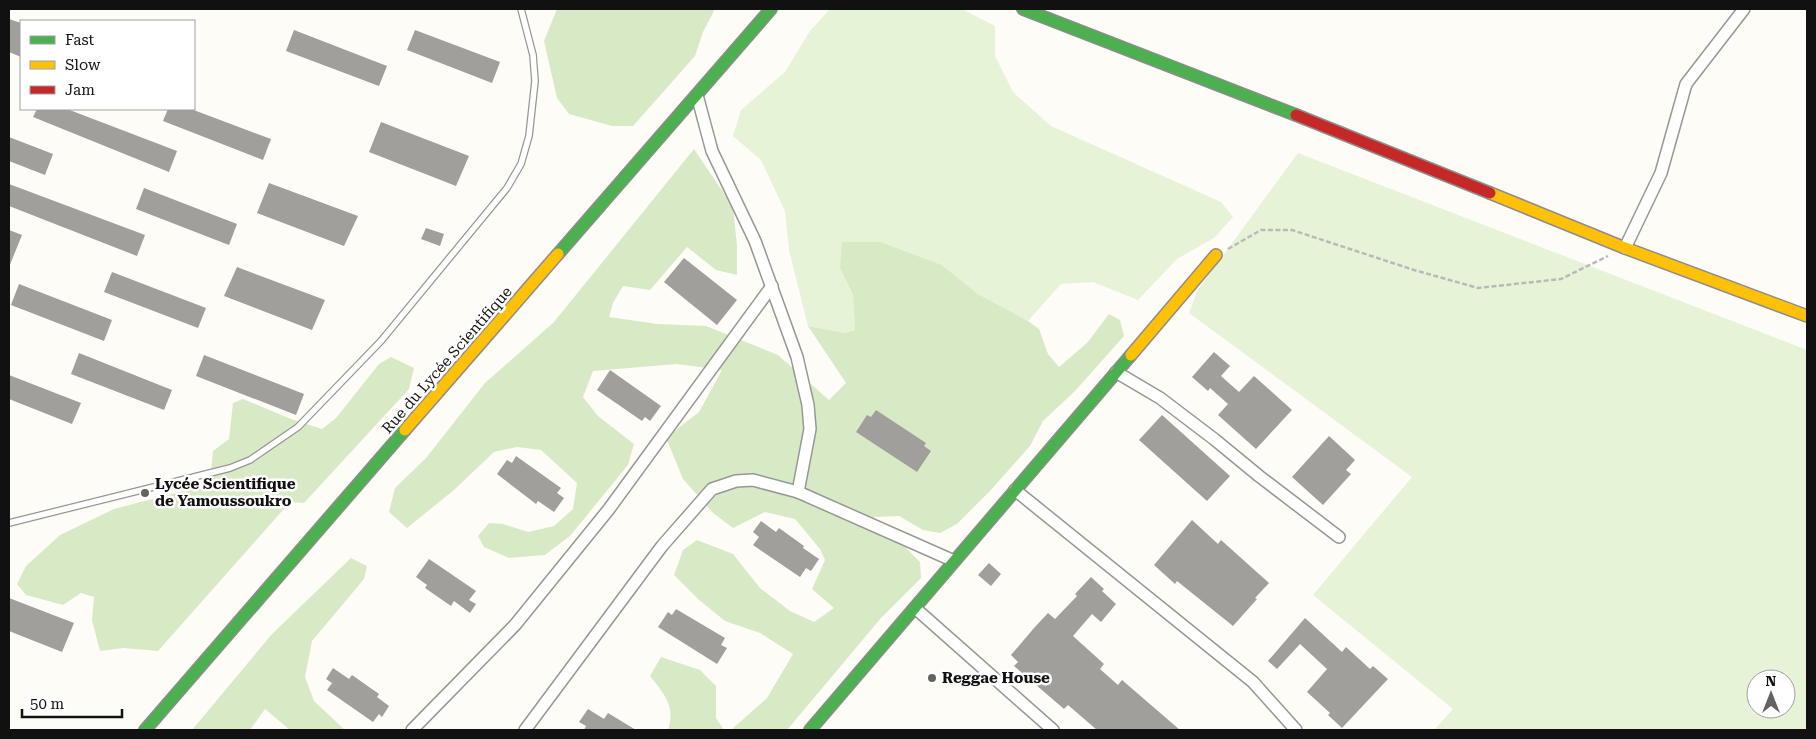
<svg xmlns="http://www.w3.org/2000/svg" width="1816" height="739" font-family="'Roboto Serif',serif">
<style>
.green{fill:#e7f3d7;fill-rule:evenodd}
.forest{fill:#d8eac5}
.building{fill:#a19f9c}
.lines{fill:none;stroke-linecap:round;stroke-linejoin:round}
.lane-casing{stroke:#979795;stroke-width:8}
.street-casing{stroke:#979795;stroke-width:14}
.fast-casing{stroke:#8e8d8b;stroke-width:14}
.slow-casing{stroke:#8e8d8b;stroke-width:14}
.jam-casing{stroke:#8e8d8b;stroke-width:14}
.path{stroke:#b9b9b8;stroke-width:2.5;stroke-dasharray:5 2.5;stroke-linecap:butt}
.lane{stroke:#fffffe;stroke-width:5.5}
.street{stroke:#fffffe;stroke-width:11}
.fast{stroke:#4caf50;stroke-width:11}
.slow{stroke:#ffc107;stroke-width:11}
.jam{stroke:#c62828;stroke-width:11}
.poi-dot{fill:#646362;stroke:#fff;stroke-width:2}
.labels{text-anchor:middle;dominant-baseline:central;stroke-width:5;stroke-linejoin:round;paint-order:stroke}
.street-label{font-size:15px;fill:#111;stroke:#fff}
.poi-label{font-size:15px;font-weight:bold;fill:#111;stroke:#fff;text-anchor:start}
</style>
<rect width="100%" height="100%" fill="#fdfcf7"/>
<g class="green">
<path d="M 830,9 L 962,9 L 995,26 L 995,56 L 1013,92 L 1051,126 L 1221,202 L 1233,217 L 1214,238 L 1177,259 L 1138,300 L 1093,282 L 1061,284 L 1028,321 L 978,294 L 942,265 L 881,242 L 840,268 L 853,295 L 855,330 L 845,333 L 808,326 L 789,250 L 785,211 L 761,160 L 733,136 L 741,110 L 785,72 L 810,31 Z"/>
<path d="M 1298,153 L 1807,350 L 1807,730 L 1434,730 L 1453,709 L 1313,595 L 1412,477 L 1189,313 L 1197,291 ZM 1756,679 L 1786,679 L 1786,709 L 1756,709 Z"/>
</g>
<g class="forest">
<path d="M 557,9 L 715,9 L 703,32 L 695,56 L 633,126 L 612,126 L 569,114 L 557,98 L 544,41 Z"/>
<path d="M 694,149 L 733,207 L 737,246 L 737,275 L 716,270 L 687,247 L 650,290 L 623,286 L 613,303 L 609,317 L 657,324 L 706,326 L 778,355 L 829,400 L 846,383 L 808,326 L 845,333 L 855,330 L 853,295 L 840,268 L 842,242 L 881,242 L 942,265 L 978,294 L 1028,321 L 1039,329 L 1048,354 L 1059,367 L 1087,343 L 1109,314 L 1120,320 L 1124,336 L 1075,391 L 1043,421 L 1030,446 L 990,491 L 957,524 L 940,533 L 923,530 L 899,516 L 874,517 L 872,532 L 904,546 L 920,562 L 921,578 L 881,618 L 787,730 L 731,730 L 767,698 L 793,654 L 760,633 L 725,621 L 698,599 L 674,575 L 683,550 L 697,540 L 733,554 L 760,588 L 790,611 L 814,622 L 834,608 L 812,589 L 825,560 L 820,549 L 795,519 L 765,512 L 733,528 L 713,513 L 683,479 L 667,440 L 672,433 L 699,412 L 722,370 L 677,364 L 593,371 L 583,397 L 598,416 L 634,444 L 628,465 L 570,536 L 545,555 L 509,558 L 484,547 L 478,536 L 489,523 L 503,524 L 528,532 L 554,526 L 573,509 L 577,483 L 541,450 L 517,447 L 494,452 L 454,490 L 407,528 L 389,512 L 395,488 L 426,458 L 485,383 L 554,322 Z"/>
<path d="M 391,357 L 414,368 L 409,389 L 304,503 L 290,502 L 158,651 L 123,648 L 100,651 L 92,620 L 94,597 L 81,593 L 63,605 L 26,595 L 17,584 L 26,566 L 60,535 L 114,509 L 210,484 L 213,451 L 229,439 L 233,403 L 243,399 L 291,419 L 322,429 L 336,418 L 379,364 Z"/>
<path d="M 351,558 L 367,566 L 364,579 L 312,641 L 305,677 L 314,701 L 345,730 L 290,730 L 265,709 L 250,730 L 192,730 L 272,634 Z"/>
<path d="M 661,657 L 700,670 L 716,686 L 716,718 L 724,730 L 668,730 C 676,706 664,694 650,676 Z"/>
</g>
<g class="building">
<path d="M 9,19 L 21,23 L 21,57 L 9,52 Z"/>
<path d="M 294,30 L 387,66 L 379,86 L 286,51 Z"/>
<path d="M 415,30 L 500,62 L 492,83 L 407,50 Z"/>
<path d="M 37,109 L 67,109 L 177,151 L 169,172 L 33,117 Z"/>
<path d="M 168,109 L 191,109 L 271,139 L 263,160 L 163,121 Z"/>
<path d="M 381,122 L 469,156 L 456,186 L 369,152 Z"/>
<path d="M 9,137 L 53,154 L 45,175 L 9,161 Z"/>
<path d="M 269,183 L 358,216 L 344,246 L 257,213 Z"/>
<path d="M 9,184 L 145,235 L 137,256 L 9,206 Z"/>
<path d="M 144,188 L 237,224 L 229,245 L 136,209 Z"/>
<path d="M 426,228 L 444,234 L 440,246 L 421,239 Z"/>
<path d="M 9,230 L 22,235 L 9,267 Z"/>
<path d="M 684,258 L 737,300 L 717,325 L 664,282 Z"/>
<path d="M 237,267 L 325,300 L 312,330 L 224,296 Z"/>
<path d="M 112,272 L 206,308 L 198,328 L 104,292 Z"/>
<path d="M 19,284 L 112,320 L 104,341 L 11,305 Z"/>
<path d="M 1214,352 L 1230,366 L 1221,376 L 1239,392 L 1254,376 L 1292,410 L 1256,449 L 1218,415 L 1228,404 L 1210,388 L 1208,391 L 1192,377 Z"/>
<path d="M 79,353 L 172,390 L 164,410 L 71,374 Z"/>
<path d="M 204,355 L 304,394 L 296,415 L 196,376 Z"/>
<path d="M 610,370 L 661,406 L 650,421 L 645,417 L 642,421 L 597,390 Z"/>
<path d="M 9,375 L 81,403 L 72,424 L 9,399 Z"/>
<path d="M 876,410 L 926,443 L 924,446 L 931,451 L 917,472 L 856,432 L 867,415 L 871,417 Z"/>
<path d="M 1162,415 L 1230,476 L 1207,501 L 1139,440 Z"/>
<path d="M 1329,436 L 1355,460 L 1346,470 L 1351,474 L 1323,505 L 1292,477 Z"/>
<path d="M 516,456 L 561,488 L 557,493 L 564,498 L 554,512 L 538,501 L 536,504 L 497,474 L 507,460 L 512,463 Z"/>
<path d="M 1192,520 L 1218,544 L 1221,540 L 1269,583 L 1255,598 L 1257,599 L 1233,626 L 1177,581 L 1175,584 L 1154,565 Z"/>
<path d="M 761,521 L 776,532 L 779,528 L 804,546 L 803,548 L 819,559 L 811,571 L 806,568 L 800,577 L 753,545 L 759,537 L 753,532 Z"/>
<path d="M 429,559 L 476,591 L 469,600 L 476,604 L 470,613 L 454,601 L 451,606 L 425,588 L 427,585 L 416,577 Z"/>
<path d="M 989,563 L 1001,574 L 991,586 L 978,575 Z"/>
<path d="M 1091,577 L 1104,589 L 1102,591 L 1116,604 L 1101,622 L 1092,614 L 1073,636 L 1104,664 L 1100,669 L 1118,685 L 1122,680 L 1180,730 L 1097,730 L 1068,705 L 1064,709 L 1014,666 L 1018,662 L 1011,655 L 1034,628 L 1048,613 L 1055,619 L 1077,596 L 1075,594 Z"/>
<path d="M 9,598 L 74,623 L 62,652 L 9,631 Z"/>
<path d="M 676,609 L 725,638 L 721,645 L 727,648 L 717,664 L 658,627 L 668,612 L 672,615 Z"/>
<path d="M 1305,618 L 1342,652 L 1346,647 L 1370,669 L 1373,666 L 1388,679 L 1342,728 L 1328,715 L 1330,713 L 1307,692 L 1327,669 L 1300,644 L 1277,669 L 1268,661 Z"/>
<path d="M 333,668 L 349,679 L 352,675 L 379,694 L 377,697 L 389,706 L 382,717 L 379,714 L 373,722 L 327,690 L 332,683 L 326,679 Z"/>
<path d="M 588,709 L 604,719 L 608,713 L 636,730 L 584,730 L 586,726 L 579,722 Z"/>
</g>
<g class="lines">
<defs>
<path id="lane" d="M 9,523 L 230,468 L 250,460 L 298,427 L 381,341 L 507,188 L 521,164 L 529,136 L 535,81 L 533,55 L 521,9"/>
<g id="street">
<path d="M 697,95 L 712,151 L 755,241 L 797,357 L 808,405 L 810,429 L 798,492"/>
<path d="M 1625,248 L 1661,173 L 1686,84 L 1744,9"/>
<path d="M 1116,372 L 1160,398 L 1214,439 L 1259,476 L 1339,537"/>
<path d="M 1015,490 L 1253,682 L 1296,730"/>
<path d="M 915,608 L 1053,730"/>
<path d="M 412,730 L 515,625 L 609,509 L 772,286"/>
<path d="M 525,730 L 662,546 L 712,489 L 736,481 L 753,480 L 798,492 L 954,561"/>
</g>
<g id="fast">
<path d="M 1023,9 L 1296,115"/>
<path d="M 558,254 L 771,9"/>
<path d="M 145,730 L 405,430"/>
<path d="M 810,730 L 1131,355"/>
</g>
<g id="slow">
<path d="M 1490,193 L 1625,248 L 1807,316"/>
<path d="M 1131,355 L 1216,255"/>
<path d="M 405,430 L 558,254"/>
</g>
<path id="jam" d="M 1296,115 L 1490,193"/>
</defs>
<use href="#lane" class="lane-casing"/>
<use href="#street" class="street-casing"/>
<use href="#fast" class="fast-casing"/>
<use href="#slow" class="slow-casing"/>
<use href="#jam" class="jam-casing"/>
<path class="path" d="M 1228,249 L 1261,230 L 1292,230 L 1414,270 L 1478,288 L 1561,279 L 1608,256"/>
<use href="#lane" class="lane"/>
<use href="#street" class="street"/>
<use href="#fast" class="fast"/>
<use href="#slow" class="slow"/>
<use href="#jam" class="jam"/>
</g>
<g class="poi-dot">
<circle cx="145" cy="493" r="5"/>
<circle cx="932" cy="678" r="5"/>
</g>
<g class="labels">
<g class="street-label">
<text transform="translate(447 360) rotate(-49)">Rue du Lycée Scientifique</text>
</g>
<g class="poi-label">
<text x="155" y="484">Lycée Scientifique<tspan x="155" dy="17">de Yamoussoukro</tspan></text>
<text x="942" y="678">Reggae House</text>
</g>
</g>
<rect width="1816" height="739" fill="none" stroke="#111111" stroke-width="20"/>
<rect x="20" y="20" width="175" height="90" fill="#ffffff" stroke="#a0a0a0"/>
<rect x="30" y="36" width="25" height="8" fill="#4caf50" stroke="#a0a0a0"/>
<text x="65" y="45" font-size="15" fill="#111111">Fast</text>
<rect x="30" y="61" width="25" height="8" fill="#ffc107" stroke="#a0a0a0"/>
<text x="65" y="70" font-size="15" fill="#111111">Slow</text>
<rect x="30" y="86" width="25" height="8" fill="#c62828" stroke="#a0a0a0"/>
<text x="65" y="95" font-size="15" fill="#111111">Jam</text>
<g transform="translate(1771 694)"><circle r="24" fill="#ffffff" stroke="#a0a0a0"/>
<path d="M0-4L9 19L0 12L-9 19Z" fill="#646362"/>
<text y="-8" font-size="14" font-weight="bold" text-anchor="middle" fill="#111111">N</text>
</g>
<path d="M22 709v8h100v-8" fill="none" stroke="#111111" stroke-width="2.5"/>
<text x="30" y="709" font-size="15" fill="#111111" stroke="#ffffff" stroke-width="4" paint-order="stroke">50 m</text>
</svg>
